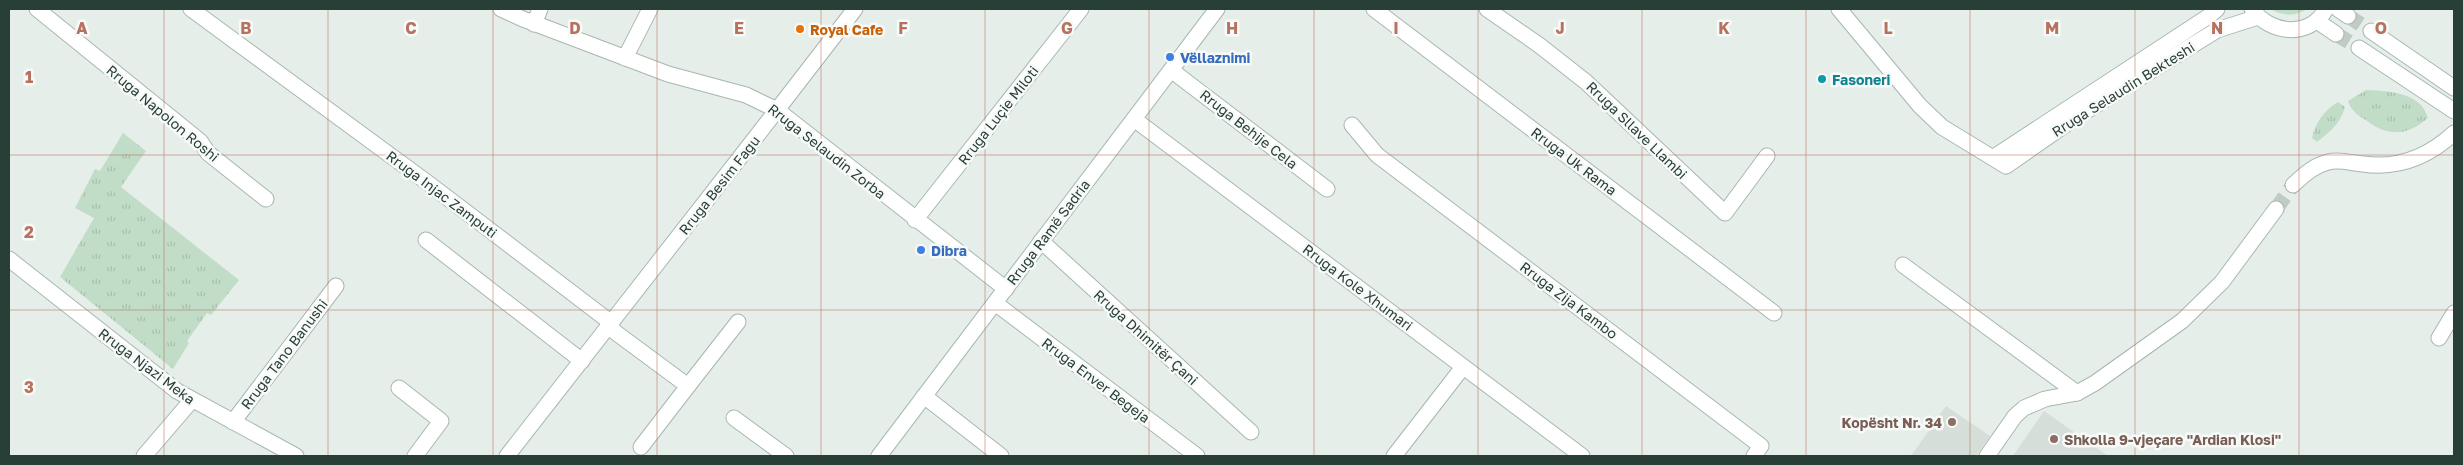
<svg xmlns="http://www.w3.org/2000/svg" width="2463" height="465" font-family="'Golos Text',sans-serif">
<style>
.built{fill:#d5ded9}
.grass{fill:url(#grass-tufts)}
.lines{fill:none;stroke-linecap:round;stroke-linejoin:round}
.street-tunnel{stroke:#c0cbc6;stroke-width:15;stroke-dasharray:15 8;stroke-linecap:butt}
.street-casing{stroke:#a9b6b0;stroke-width:17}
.secondary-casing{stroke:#a6b9b1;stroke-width:17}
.street{stroke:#fff;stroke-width:15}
.secondary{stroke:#fff;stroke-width:15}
.grid{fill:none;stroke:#b6715f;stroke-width:1;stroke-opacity:0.55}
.food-dot{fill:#e8710a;stroke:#f7faf8;stroke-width:2}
.shop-dot{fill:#3f7fe0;stroke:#f7faf8;stroke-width:2}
.culture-dot{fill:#0f9aa8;stroke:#f7faf8;stroke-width:2}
.education-dot{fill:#8d6e63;stroke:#f7faf8;stroke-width:2}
.labels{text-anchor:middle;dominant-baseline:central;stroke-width:5;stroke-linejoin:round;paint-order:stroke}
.food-label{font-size:14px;font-weight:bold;fill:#c56008;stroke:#f7faf8;text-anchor:start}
.shop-label{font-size:14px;font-weight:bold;fill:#366cbe;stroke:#f7faf8;text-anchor:start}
.culture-label{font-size:14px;font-weight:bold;fill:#0d838f;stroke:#f7faf8;text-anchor:start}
.street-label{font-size:14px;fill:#273f36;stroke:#f7faf8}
.education-label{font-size:14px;font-weight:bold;fill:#785e54;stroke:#f7faf8;text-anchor:end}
.grid-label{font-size:16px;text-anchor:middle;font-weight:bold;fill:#b6715f;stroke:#f7faf8;stroke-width:5;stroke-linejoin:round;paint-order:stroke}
</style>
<defs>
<pattern id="grass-tufts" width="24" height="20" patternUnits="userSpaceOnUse" patternTransform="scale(1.25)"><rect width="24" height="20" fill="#c2ddc7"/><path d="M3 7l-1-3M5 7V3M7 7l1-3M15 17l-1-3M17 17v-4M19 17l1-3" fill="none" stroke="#a7bfac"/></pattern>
</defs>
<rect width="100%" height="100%" fill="#e6eeea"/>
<g class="built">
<path d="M 1946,406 L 1990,436 L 1976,456 L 1911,456 Z"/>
<path d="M 2044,411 L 2108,456 L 2013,456 Z"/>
</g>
<g class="grass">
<path d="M 2270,9 L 2307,9 C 2294,17 2283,16 2270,9 Z"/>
<path d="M 2366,90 C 2389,91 2421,92 2428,118 C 2407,136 2389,137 2367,121 C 2358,115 2352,112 2348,101 Z"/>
<path d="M 2338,102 L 2345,107 C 2340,124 2331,131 2317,142 L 2312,138 C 2315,123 2325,109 2338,102 Z"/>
<path d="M 123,133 L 146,151 L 121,187 L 239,280 L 211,315 L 207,313 L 187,341 L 189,343 L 173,369 L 60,277 L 94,218 L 75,208 L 95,169 L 100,171 Z"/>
</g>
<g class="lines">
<g class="street-tunnel">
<path d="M 2348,16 L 2371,31"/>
<path d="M 2336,34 L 2359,48"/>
<path d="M 2276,209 L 2293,185"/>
</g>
<defs>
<g id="street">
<path d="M 37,9 L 200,141 L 208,153 L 266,199"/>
<path d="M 191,9 L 428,183 L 605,318 L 615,332 L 688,386 L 641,447"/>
<path d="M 501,9 L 523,19 L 668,74 L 746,95 L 777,110 L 855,9"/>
<path d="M 1374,9 L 1774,313"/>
<path d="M 1487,9 L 1539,45 L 1586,82 L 1725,213 L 1767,156"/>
<path d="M 1839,9 L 1920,106 L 1942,127 L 2006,166 L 2075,118 L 2217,30 L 2258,17"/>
<path d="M 2338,9 L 2348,16"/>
<path d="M 2317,21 L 2336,34"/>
<path d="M 534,24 L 540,9"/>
<path d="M 2371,31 L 2454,88"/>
<path d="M 2359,48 L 2454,111"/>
<path d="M 625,58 L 650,9"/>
<path d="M 1171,70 L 1327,189"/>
<path d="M 1134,119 L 1582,456"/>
<path d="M 1352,125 L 1377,155 L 1761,446 L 1754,456"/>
<path d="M 1994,157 L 2209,16 L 2217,9"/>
<path d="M 2293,185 C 2304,175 2313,166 2328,162 C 2340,159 2351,163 2363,164 C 2398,169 2428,157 2454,133"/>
<path d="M 426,240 L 582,361"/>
<path d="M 1041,241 L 1251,432"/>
<path d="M 1903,265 L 2077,393"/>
<path d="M 995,303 L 1197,456"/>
<path d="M 2439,338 L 2454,313"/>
<path d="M 688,386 L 738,322"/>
<path d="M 399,388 L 441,421 L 415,456"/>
<path d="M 924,396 L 1001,456"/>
<path d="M 734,418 L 786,456"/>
<path d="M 233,422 L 336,286"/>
<path d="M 144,456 L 192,400"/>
<path d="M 1394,456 L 1463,367"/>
<path d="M 1987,456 L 2015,416 L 2024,408 L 2045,399 L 2077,393 L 2095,383 L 2182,321 L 2222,282 L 2276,209"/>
</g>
<g id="secondary">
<path d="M 2252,9 C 2270,34 2309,39 2326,9"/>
<path d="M 915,220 L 1081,9"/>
<path d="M 9,259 L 177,391 L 296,456"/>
<path d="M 507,456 L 777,110 L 1006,289"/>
<path d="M 879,456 L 1217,9"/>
</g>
</defs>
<use href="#street" class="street-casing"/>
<use href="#secondary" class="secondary-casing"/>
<use href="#street" class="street"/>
<use href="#secondary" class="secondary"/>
</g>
<path class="grid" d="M 164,9 L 164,456M 328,9 L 328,456M 493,9 L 493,456M 657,9 L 657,456M 821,9 L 821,456M 985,9 L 985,456M 1149,9 L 1149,456M 1314,9 L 1314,456M 1478,9 L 1478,456M 1642,9 L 1642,456M 1806,9 L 1806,456M 1970,9 L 1970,456M 2135,9 L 2135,456M 2299,9 L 2299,456M 9,155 L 2454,155M 9,310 L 2454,310"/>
<circle class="food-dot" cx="800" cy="29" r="5"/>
<g class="shop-dot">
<circle cx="1170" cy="57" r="5"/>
<circle cx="921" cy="250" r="5"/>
</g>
<circle class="culture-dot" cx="1822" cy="79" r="5"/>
<g class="education-dot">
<circle cx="1952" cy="422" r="5"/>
<circle cx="2054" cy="439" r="5"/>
</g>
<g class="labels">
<g class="food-label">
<text x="810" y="29">Royal Cafe</text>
</g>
<g class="shop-label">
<text x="1180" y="57">Vëllaznimi</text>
<text x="931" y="250">Dibra</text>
</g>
<g class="culture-label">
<text x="1832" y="79">Fasoneri</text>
</g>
<g class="street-label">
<text transform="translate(2123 89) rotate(-32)">Rruga Selaudin Bekteshi</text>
<text transform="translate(163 113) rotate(40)">Rruga Napolon Roshi</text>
<text transform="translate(998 115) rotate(-52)">Rruga Luçie Miloti</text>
<text transform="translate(1249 129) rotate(38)">Rruga Behije Cela</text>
<text transform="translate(1637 130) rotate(44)">Rruga Sllave Llambi</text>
<text transform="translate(827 151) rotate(38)">Rruga Selaudin Zorba</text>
<text transform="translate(1574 161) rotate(37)">Rruga Uk Rama</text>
<text transform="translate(719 185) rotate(-52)">Rruga Besim Fagu</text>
<text transform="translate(442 194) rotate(37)">Rruga Injac Zamputi</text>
<text transform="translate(1048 232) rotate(-53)">Rruga Ramë Sadria</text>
<text transform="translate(1358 287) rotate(37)">Rruga Kole Xhumari</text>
<text transform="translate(1569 300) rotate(37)">Rruga Zija Kambo</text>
<text transform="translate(1146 337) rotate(42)">Rruga Dhimitër Çani</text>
<text transform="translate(284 354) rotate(-53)">Rruga Tano Banushi</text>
<text transform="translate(147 366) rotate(37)">Rruga Njazi Meka</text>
<text transform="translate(1096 380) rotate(37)">Rruga Enver Begeja</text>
</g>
<g class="education-label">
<text x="1942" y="422">Kopësht Nr. 34</text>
<text x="2064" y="439" text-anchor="start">Shkolla 9-vjeçare "Ardian Klosi"</text>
</g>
</g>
<g class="grid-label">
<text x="82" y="34">A</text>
<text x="246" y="34">B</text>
<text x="411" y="34">C</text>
<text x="575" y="34">D</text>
<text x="739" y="34">E</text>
<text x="903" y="34">F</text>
<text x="1067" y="34">G</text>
<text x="1232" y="34">H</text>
<text x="1396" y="34">I</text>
<text x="1560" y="34">J</text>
<text x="1724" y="34">K</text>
<text x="1888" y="34">L</text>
<text x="2052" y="34">M</text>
<text x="2217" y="34">N</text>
<text x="2381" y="34">O</text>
<text x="29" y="83">1</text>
<text x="29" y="238">2</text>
<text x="29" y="393">3</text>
</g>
<rect width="2463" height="465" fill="none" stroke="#273f36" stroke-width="20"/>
</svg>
